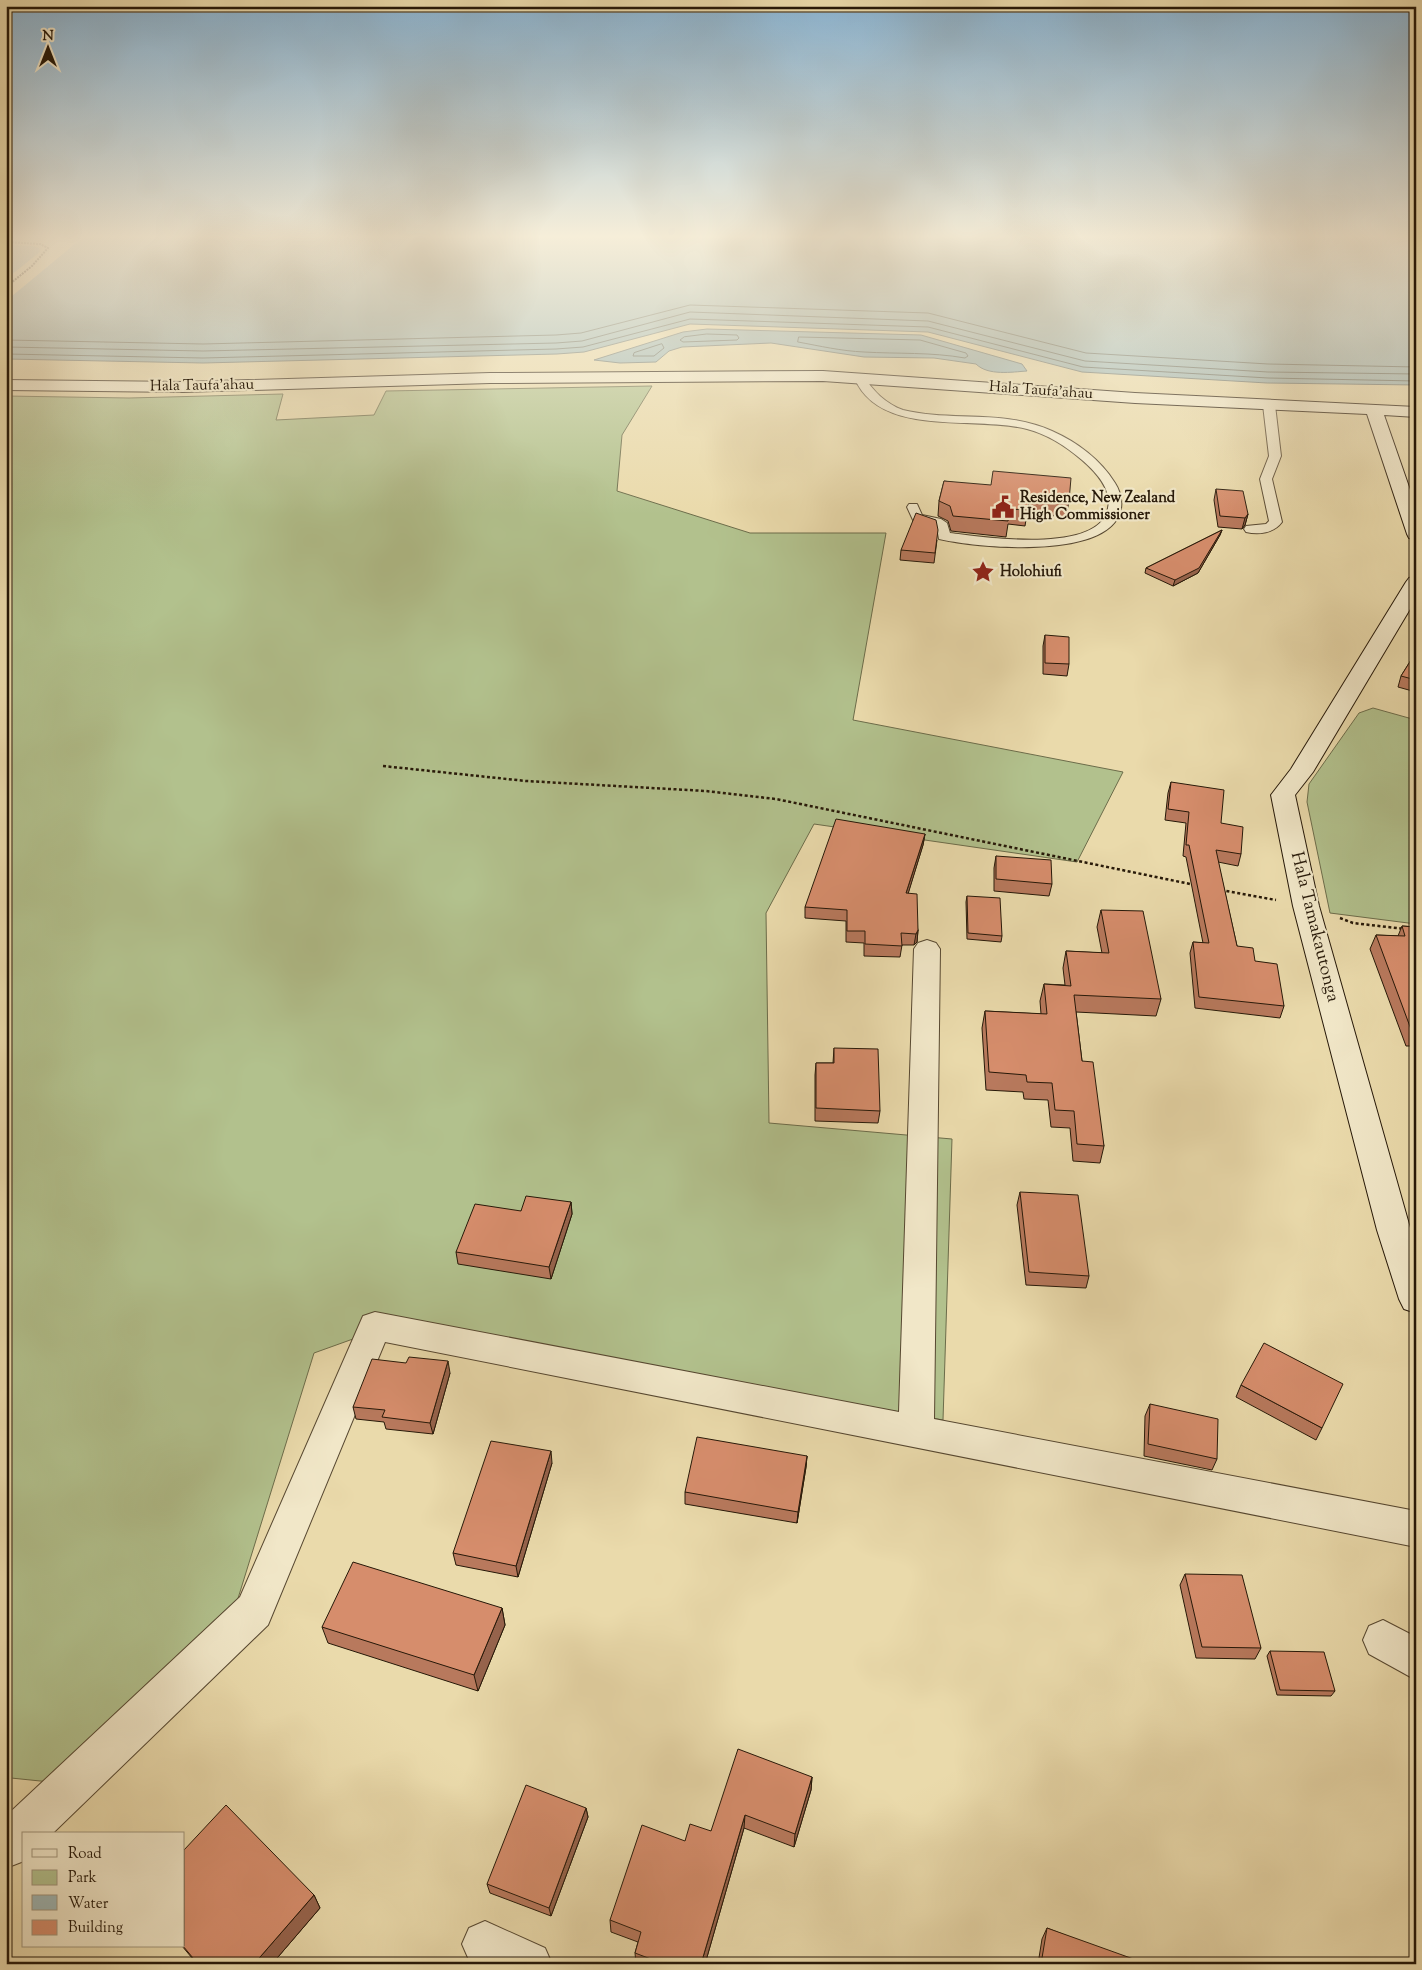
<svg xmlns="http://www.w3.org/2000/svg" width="1422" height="1970" font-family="'Sorts Mill Goudy',serif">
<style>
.green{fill:#b2c18d;stroke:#6c6c4a}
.water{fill:#9eb7b6;stroke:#6e7770}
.pier{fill:#eadaab}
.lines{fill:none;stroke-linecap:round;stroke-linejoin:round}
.shore{stroke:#62685f;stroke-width:1}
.lane-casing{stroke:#574831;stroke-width:2}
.street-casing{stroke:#574831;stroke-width:2}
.secondary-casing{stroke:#261808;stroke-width:2}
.path-far1{stroke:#261808;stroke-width:2;stroke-dasharray:2 1;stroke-linecap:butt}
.path{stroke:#261808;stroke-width:2.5;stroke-dasharray:3 2.5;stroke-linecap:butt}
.lane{fill:#f1e7c8;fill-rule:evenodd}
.street{fill:#f1e7c8;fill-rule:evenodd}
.secondary{fill:#f1e7c8;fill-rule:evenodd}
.wall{fill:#b8795d;stroke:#261808}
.shaded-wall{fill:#96634c;stroke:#261808}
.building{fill:#d68d6c;stroke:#261808}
.labels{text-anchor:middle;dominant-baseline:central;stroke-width:4.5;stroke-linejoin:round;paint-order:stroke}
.far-street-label{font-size:15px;fill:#261808;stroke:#f1e7c8}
.far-poi-label{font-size:15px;font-weight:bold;fill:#261808;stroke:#f1e7c8;text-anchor:start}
.street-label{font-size:18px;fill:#261808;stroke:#f1e7c8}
</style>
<rect width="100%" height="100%" fill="#eadaab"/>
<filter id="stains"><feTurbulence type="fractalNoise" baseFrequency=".004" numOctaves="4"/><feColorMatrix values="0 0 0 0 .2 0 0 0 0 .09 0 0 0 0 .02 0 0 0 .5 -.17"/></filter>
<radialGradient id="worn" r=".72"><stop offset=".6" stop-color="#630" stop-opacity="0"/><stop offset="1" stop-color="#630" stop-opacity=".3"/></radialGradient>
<g class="green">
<path d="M 652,386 L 622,435 L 617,491 L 750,533 L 886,533 L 853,720 L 1123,772 L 1077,862 L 814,824 L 766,913 L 769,1123 L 952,1139 L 943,1420 L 403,1321 L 314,1353 L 235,1608 L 50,1782 L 11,1778 L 6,1773 L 6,396 L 129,398 L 283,394 L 276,420 L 374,415 L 386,391 Z"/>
<path d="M 1373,708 L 1416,720 L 1416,924 L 1330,913 L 1307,802 L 1309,784 L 1359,713 Z"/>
</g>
<g class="water">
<path d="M 6,238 L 1416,238 L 1416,385 L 1267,383 L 1082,372 L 928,332 L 690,324 L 584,352 L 557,354 L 203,363 L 6,359 Z"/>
<path d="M 707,329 L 921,335 L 1022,364 L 1027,371 C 1012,372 988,376 976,364 L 934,358 L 864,357 L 771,343 L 682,347 L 669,351 L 656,362 L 620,363 L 594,360 L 683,332 Z"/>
</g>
<path class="pier" d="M 6,238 L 77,238 L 81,239 L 6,301 L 6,279 L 40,252 L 39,248 L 33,246 L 6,245 Z"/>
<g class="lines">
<g class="shore">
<path d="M 707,334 L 737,335 L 739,338 L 737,340 L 683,342 L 680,340 L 684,337 Z"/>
<path d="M 799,337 L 920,340 L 966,353 L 968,356 L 965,358 C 931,352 898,354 864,352 C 841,351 820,346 798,342 Z"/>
<path d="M 6,340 L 203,344 L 556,335 L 581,333 L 690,305 L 928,313 L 1086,353 L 1268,364 L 1416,367"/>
<path d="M 662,344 L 664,348 L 654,356 L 633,356 L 634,353 Z"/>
<path d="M 6,347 L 203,351 L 556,343 L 582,341 L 690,312 L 928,321 L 1085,361 L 1268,372 L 1416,374"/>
<path d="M 6,354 L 203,358 L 556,349 L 583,347 L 690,319 L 928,327 L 1083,367 L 1268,378 L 1416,381"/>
</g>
<defs>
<g id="lane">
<path d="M 859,374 L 863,375 C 872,390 886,404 903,410 C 952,422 1004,409 1052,431 C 1077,442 1101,460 1115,483 C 1122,494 1124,508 1117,519 C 1093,558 978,548 939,539 L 937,528 L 913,520 L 907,507 L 909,504 L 917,504 L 922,515 L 941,519 L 947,523 L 950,533 C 982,537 1100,555 1108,508 C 1112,489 1096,472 1082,460 C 1067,447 1047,434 1027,429 C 975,415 879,439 854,377 Z"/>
<path d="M 1269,402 L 1275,405 L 1281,456 L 1272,479 L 1282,522 C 1274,533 1259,535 1246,532 L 1244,529 L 1246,526 L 1266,524 L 1269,521 L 1260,479 L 1269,456 L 1263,405 Z"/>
</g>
<g id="street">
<path d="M 927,940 L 936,943 L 940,949 L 934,1419 L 1416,1511 L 1416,1547 L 385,1342 L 268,1625 L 52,1834 L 24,1834 L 24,1861 L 6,1868 L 6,1816 L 240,1597 L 363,1316 L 375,1312 L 899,1412 L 914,949 L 918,943 Z"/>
<path d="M 1383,1620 L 1416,1637 L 1416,1680 L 1369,1654 L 1363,1640 L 1369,1626 Z"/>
<path d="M 485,1921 L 545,1948 L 552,1964 L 476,1964 L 469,1960 L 462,1944 L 469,1928 Z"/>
</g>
<g id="secondary">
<path d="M 823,371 L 1135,393 L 1416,407 L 1416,417 L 1384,415 L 1416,507 L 1416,540 L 1409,538 L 1407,534 L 1367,414 L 1135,403 L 823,381 L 490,383 L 183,392 L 6,390 L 6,380 L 183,382 L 490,373 Z"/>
<path d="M 1416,576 L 1416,599 L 1313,772 L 1295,795 L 1319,906 L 1416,1249 L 1416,1313 L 1404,1309 L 1399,1299 L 1377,1230 L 1293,906 L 1271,795 L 1291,769 L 1406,582 L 1409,578 Z"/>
</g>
</defs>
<use href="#lane" class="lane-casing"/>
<use href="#street" class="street-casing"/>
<use href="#secondary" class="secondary-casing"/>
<path class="path-far1" d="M 6,242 L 40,244 L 48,248 L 32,266 L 6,287"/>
<g class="path">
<path d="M 383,766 L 526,781 L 706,791 L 776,799 L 1195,885"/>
<path d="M 1221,890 L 1276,900"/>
<path d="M 1340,918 L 1353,923 L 1405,929"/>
</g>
<use href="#lane" class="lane"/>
<use href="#street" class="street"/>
<use href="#secondary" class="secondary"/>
</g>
<g class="wall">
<path d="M 944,481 L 1069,501 L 1066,517 L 1027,513 L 1025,526 L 1008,524 L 1006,537 L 951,531 L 948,521 L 938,516 L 939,501 Z"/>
<path d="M 1216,489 L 1248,514 L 1245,525 L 1242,529 L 1218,527 L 1214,500 Z"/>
<path d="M 1222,530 L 1220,535 L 1198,573 L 1173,586 L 1145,573 L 1146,568 Z"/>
<path d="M 937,540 L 934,563 L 900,560 L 901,550 Z"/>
<path d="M 1045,635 L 1069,664 L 1067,676 L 1043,674 L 1043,646 Z"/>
<path d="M 1416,652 L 1416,692 L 1398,687 L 1401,676 Z"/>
<path d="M 1171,782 L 1221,823 L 1241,854 L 1238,866 L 1218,862 L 1237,946 L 1255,961 L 1284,1006 L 1280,1018 L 1195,1008 L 1190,953 L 1193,942 L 1203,943 L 1186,857 L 1183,856 L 1186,823 L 1165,820 L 1168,793 Z"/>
<path d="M 925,834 L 923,845 L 908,893 L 918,930 L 917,942 L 914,945 L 902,945 L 900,957 L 864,956 L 864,943 L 846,942 L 846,921 L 805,918 L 805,907 Z"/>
<path d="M 996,856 L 1052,884 L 1049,896 L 994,891 L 994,868 Z"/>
<path d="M 967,896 L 1002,936 L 1001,942 L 967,939 L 966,902 Z"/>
<path d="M 1101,910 L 1161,999 L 1156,1016 L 1076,1012 L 1082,1061 L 1104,1146 L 1100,1163 L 1073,1161 L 1070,1128 L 1051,1127 L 1048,1100 L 1024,1099 L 1023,1092 L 986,1090 L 982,1028 L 985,1011 L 1041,1014 L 1040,1001 L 1044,984 L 1065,985 L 1063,968 L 1066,951 L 1102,953 L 1097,927 Z"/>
<path d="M 1402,926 L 1416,927 L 1416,1057 L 1411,1046 L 1406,1046 L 1370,949 L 1376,935 L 1398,936 Z"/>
<path d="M 834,1048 L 880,1111 L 878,1123 L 815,1121 L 815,1075 L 816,1063 L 833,1063 Z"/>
<path d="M 1020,1192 L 1089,1276 L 1086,1288 L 1026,1285 L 1017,1205 Z"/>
<path d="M 571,1202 L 572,1214 L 551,1279 L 458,1264 L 456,1252 L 521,1211 Z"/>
<path d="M 450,1373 L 433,1434 L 386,1429 L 384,1422 L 356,1419 L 353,1407 Z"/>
<path d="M 1241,1385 L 1322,1428 L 1316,1440 L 1236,1397 Z"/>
<path d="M 1150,1404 L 1217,1459 L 1212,1470 L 1144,1456 L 1145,1416 Z"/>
<path d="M 807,1456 L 806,1467 L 797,1523 L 685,1504 L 685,1492 Z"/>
<path d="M 552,1463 L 518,1577 L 456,1565 L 453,1553 Z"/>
<path d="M 1185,1574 L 1261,1648 L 1255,1659 L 1196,1658 L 1180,1585 Z"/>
<path d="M 502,1608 L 505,1625 L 478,1691 L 328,1643 L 322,1627 Z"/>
<path d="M 1270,1651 L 1335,1691 L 1331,1696 L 1277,1695 L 1267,1656 Z"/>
<path d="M 812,1777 L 811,1790 L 794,1847 L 744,1828 L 705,1964 L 636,1964 L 635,1953 L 638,1942 L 611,1932 L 610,1920 L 685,1841 L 711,1831 Z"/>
<path d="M 586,1808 L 588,1817 L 551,1916 L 490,1893 L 487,1884 Z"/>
<path d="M 314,1895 L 320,1908 L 272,1964 L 197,1964 L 182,1946 L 184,1946 Z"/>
<path d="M 1047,1928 L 1139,1964 L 1038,1964 L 1042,1939 Z"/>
</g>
<g class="shaded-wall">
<path d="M 1248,514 L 1245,525 L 1242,529 L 1245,518 Z"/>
<path d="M 1222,530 L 1220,535 L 1198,573 L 1173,586 L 1175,580 Z"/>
<path d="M 925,834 L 923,845 L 905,904 L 906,893 Z"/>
<path d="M 918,930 L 917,942 L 914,945 L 916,934 Z"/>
<path d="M 571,1202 L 572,1214 L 551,1279 L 549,1267 Z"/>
<path d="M 448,1361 L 450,1373 L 433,1434 L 430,1423 Z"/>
<path d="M 551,1451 L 552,1463 L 518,1577 L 516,1566 Z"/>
<path d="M 807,1456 L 806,1467 L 797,1523 L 798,1512 Z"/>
<path d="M 502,1608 L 505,1625 L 478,1691 L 474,1675 Z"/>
<path d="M 812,1777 L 811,1790 L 794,1847 L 795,1834 Z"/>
<path d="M 586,1808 L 588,1817 L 551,1916 L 549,1908 Z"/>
<path d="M 745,1815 L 744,1828 L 705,1964 L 701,1964 Z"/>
<path d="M 314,1895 L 320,1908 L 272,1964 L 254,1964 Z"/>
</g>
<g class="building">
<path d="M 993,471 L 1071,478 L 1069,501 L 1029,498 L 1028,510 L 1010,509 L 1008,521 L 953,516 L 950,506 L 939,501 L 944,481 L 991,485 Z"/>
<path d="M 1216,489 L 1243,491 L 1248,514 L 1245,518 L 1220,516 Z"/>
<path d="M 916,513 L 936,520 L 938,530 L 935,553 L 901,550 Z"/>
<path d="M 1222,530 L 1199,568 L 1175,580 L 1146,568 Z"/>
<path d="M 1045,635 L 1069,637 L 1069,664 L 1045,663 Z"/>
<path d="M 1416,652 L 1416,680 L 1401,676 Z"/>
<path d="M 1171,782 L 1224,790 L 1221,823 L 1243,827 L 1241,854 L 1216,850 L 1237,946 L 1253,948 L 1255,961 L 1277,964 L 1284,1006 L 1199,997 L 1193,942 L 1209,943 L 1189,845 L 1186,845 L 1189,812 L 1168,809 Z"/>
<path d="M 836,819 L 925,834 L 906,893 L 917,894 L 918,930 L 916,934 L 901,933 L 902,946 L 865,944 L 865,931 L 847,931 L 847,910 L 805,907 Z"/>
<path d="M 996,856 L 1051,860 L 1052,884 L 996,879 Z"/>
<path d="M 967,896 L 1000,898 L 1002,936 L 968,933 Z"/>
<path d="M 1101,910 L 1143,911 L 1161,999 L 1074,995 L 1082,1061 L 1093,1062 L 1104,1146 L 1077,1144 L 1074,1111 L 1055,1110 L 1052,1083 L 1027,1082 L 1026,1075 L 989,1072 L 985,1011 L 1047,1014 L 1044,984 L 1071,986 L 1066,951 L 1109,953 Z"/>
<path d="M 1402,926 L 1416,927 L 1416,1032 L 1412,1032 L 1376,935 L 1405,936 Z"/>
<path d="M 834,1048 L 878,1049 L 880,1111 L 816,1108 L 816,1063 L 834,1063 Z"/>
<path d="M 1020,1192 L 1078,1195 L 1089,1276 L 1029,1272 Z"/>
<path d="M 526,1196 L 571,1202 L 549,1267 L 456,1252 L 475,1204 L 521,1211 Z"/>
<path d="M 1264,1343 L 1343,1384 L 1322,1428 L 1241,1385 Z"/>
<path d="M 409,1357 L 448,1361 L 430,1423 L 382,1417 L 385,1410 L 353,1407 L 372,1359 L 406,1363 Z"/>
<path d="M 1150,1404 L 1218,1419 L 1217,1459 L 1148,1444 Z"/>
<path d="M 697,1437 L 807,1456 L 798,1512 L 685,1492 Z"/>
<path d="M 491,1441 L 551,1451 L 516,1566 L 453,1553 Z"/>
<path d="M 353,1562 L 502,1608 L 474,1675 L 322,1627 Z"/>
<path d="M 1185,1574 L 1242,1575 L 1261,1648 L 1202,1647 Z"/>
<path d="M 1270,1651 L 1324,1652 L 1335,1691 L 1280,1690 Z"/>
<path d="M 738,1749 L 812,1777 L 795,1834 L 745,1815 L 701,1964 L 664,1964 L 635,1953 L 641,1932 L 610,1920 L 642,1825 L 685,1841 L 690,1824 L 711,1831 Z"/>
<path d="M 526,1785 L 586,1808 L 549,1908 L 487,1884 Z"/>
<path d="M 226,1805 L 314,1895 L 254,1964 L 198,1964 L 183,1946 L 184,1946 L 184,1850 Z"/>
<path d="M 1047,1928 L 1139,1961 L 1139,1964 L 1041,1964 Z"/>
</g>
<linearGradient id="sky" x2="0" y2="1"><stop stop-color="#8ab5d4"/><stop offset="0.46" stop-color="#f6eed9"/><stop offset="1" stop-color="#f6eed9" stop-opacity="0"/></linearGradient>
<rect width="1422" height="514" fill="url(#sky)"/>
<defs>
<symbol id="civic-bare" viewBox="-9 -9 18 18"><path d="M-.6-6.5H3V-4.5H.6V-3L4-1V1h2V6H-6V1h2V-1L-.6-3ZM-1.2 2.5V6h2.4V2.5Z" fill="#8f2418" stroke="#f1e7c8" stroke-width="2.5" paint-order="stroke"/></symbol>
<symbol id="sight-bare" viewBox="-9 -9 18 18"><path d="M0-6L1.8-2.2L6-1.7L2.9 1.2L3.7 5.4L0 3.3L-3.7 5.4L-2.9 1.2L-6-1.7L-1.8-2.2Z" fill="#8f2418" stroke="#f1e7c8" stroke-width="2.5" paint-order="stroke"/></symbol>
</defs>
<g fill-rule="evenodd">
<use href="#civic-bare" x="987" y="491" width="32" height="32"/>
<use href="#sight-bare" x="967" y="556" width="32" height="32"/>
</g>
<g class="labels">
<g class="far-street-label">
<text transform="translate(202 386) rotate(-1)">Hala Taufa'ahau</text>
<text transform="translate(1041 391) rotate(4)">Hala Taufa'ahau</text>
</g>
<g class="far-poi-label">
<text x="1020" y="498">Residence, New Zealand<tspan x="1020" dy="17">High Commissioner</tspan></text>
<text x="1000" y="572">Holohiufi</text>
</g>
<g class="street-label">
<text transform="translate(1314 927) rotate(76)">Hala Tamakautonga</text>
</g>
</g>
<rect width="1422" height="1970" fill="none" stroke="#eadaab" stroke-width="25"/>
<rect x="8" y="8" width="1407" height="1955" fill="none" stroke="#261808" stroke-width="2.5"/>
<rect x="12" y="12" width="1397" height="1945" fill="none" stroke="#261808"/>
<rect x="22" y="1832" width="162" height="115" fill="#f1e7c8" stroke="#a0947b"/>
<rect x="32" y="1849" width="25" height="8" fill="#f1e7c8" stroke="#a0947b"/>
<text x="68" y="1858" font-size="15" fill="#261808">Road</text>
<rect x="32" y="1870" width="25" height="15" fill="#b2c18d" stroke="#a0947b"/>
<text x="68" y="1882" font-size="15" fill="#261808">Park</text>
<rect x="32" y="1895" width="25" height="15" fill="#9eb7b6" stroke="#a0947b"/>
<text x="68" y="1908" font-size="15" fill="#261808">Water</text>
<rect x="32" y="1920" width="25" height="15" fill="#d68d6c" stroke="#a0947b"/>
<text x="68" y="1932" font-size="15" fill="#261808">Building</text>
<g transform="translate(48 48)" stroke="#f1e7c8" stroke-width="4" paint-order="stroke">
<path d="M0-4L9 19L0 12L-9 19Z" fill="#261808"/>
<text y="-8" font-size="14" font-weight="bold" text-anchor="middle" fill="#261808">N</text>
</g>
<rect width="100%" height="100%" filter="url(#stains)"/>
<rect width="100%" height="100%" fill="url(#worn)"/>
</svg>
